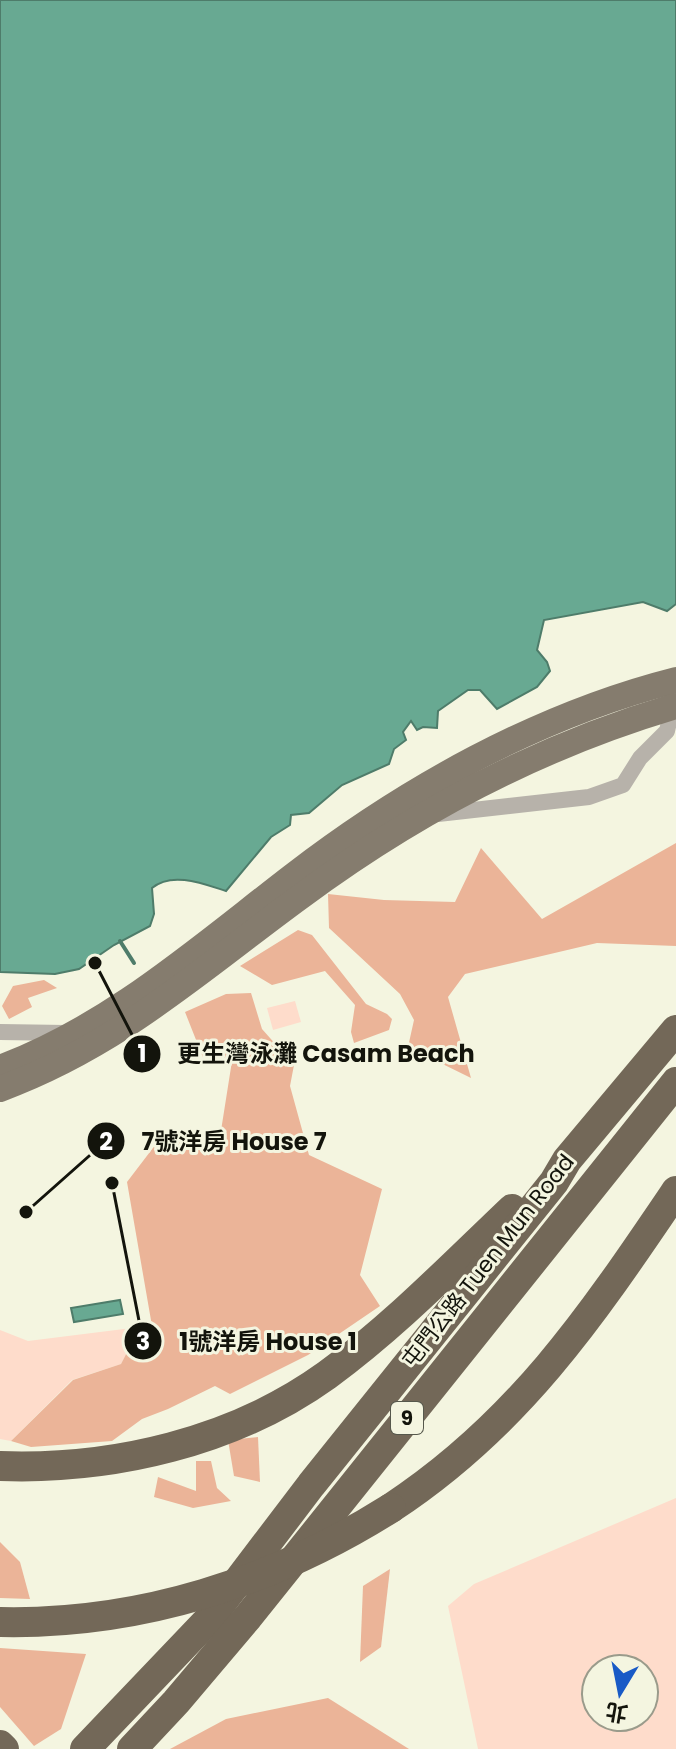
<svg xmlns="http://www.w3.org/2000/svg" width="676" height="1749" font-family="Poppins,'Noto Sans TC',sans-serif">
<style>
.green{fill:#fedccb;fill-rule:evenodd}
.forest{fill:#ebb498}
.water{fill:#68a992;stroke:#4e7c6a;stroke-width:2}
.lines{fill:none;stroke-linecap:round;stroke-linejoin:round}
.stream{stroke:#4e7c6a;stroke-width:4}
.minor{stroke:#b7b2aa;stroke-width:16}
.primary{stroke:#857c6e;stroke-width:26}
.motorway{stroke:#736858;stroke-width:30}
.motorway-bridge{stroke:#736858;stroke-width:30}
.labels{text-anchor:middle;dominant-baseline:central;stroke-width:6;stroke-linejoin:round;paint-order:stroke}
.shield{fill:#f4f5e0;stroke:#56584c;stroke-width:2}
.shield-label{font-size:20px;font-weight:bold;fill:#13140c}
.street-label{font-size:22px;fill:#13140c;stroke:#f4f5e0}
.leader{fill:none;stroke:#13140c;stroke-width:3}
.callout-dot{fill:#13140c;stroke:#f4f5e0;stroke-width:3}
.mark-label{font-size:24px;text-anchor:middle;font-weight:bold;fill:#fff}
.callout-label{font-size:24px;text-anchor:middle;font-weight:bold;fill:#13140c;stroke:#f4f5e0;stroke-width:6;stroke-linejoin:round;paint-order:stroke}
</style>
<rect width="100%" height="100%" fill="#f4f5e0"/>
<g class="green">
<path d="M 295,1001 L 301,1022 L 273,1030 L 267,1008 Z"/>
<path d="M 140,1327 L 121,1364 L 72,1380 L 11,1441 L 0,1439 L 0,1330 L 28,1341 Z"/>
<path d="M 676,1498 L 676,1749 L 478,1749 L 448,1606 L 474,1584 ZM 596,1669 L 644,1669 L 644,1717 L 596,1717 Z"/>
</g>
<g class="forest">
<path d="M 676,843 L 676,946 L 597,943 L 465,974 L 448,997 L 471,1078 L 408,1047 L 414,1020 L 400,994 L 329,928 L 328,894 L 384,900 L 455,902 L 481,848 L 542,919 Z"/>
<path d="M 298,930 L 312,935 L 366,1004 L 387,1014 L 392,1019 L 389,1030 L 354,1043 L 351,1032 L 355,1005 L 325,971 L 272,985 L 240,966 Z"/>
<path d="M 44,980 L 57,988 L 28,998 L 32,1007 L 9,1019 L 2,1006 L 13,986 Z"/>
<path d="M 251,993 L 262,1029 L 294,1065 L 290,1086 L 309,1155 L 382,1189 L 360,1275 L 380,1306 L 308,1355 L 230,1394 L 215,1386 L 168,1409 L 142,1419 L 112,1441 L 31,1447 L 11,1441 L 73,1380 L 121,1364 L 140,1327 L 152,1326 L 127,1182 L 156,1144 L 220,1137 L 232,1061 L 204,1060 L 185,1012 L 226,994 Z"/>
<path d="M 258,1437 L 260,1482 L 234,1476 L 228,1440 Z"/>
<path d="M 196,1461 L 211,1461 L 217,1488 L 231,1501 L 193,1508 L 154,1497 L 158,1477 L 196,1491 Z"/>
<path d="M 0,1542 L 20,1562 L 30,1599 L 0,1598 Z"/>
<path d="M 390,1569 L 381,1647 L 360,1662 L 363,1586 Z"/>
<path d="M 0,1648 L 86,1654 L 61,1729 L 34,1746 L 0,1707 Z"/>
<path d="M 328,1698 L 409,1749 L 170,1749 L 226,1719 Z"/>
</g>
<g class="water">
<path d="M 0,0 L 676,0 L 676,604 L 667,611 L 643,602 L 544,620 L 537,650 L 547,662 L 550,671 L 537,687 L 497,709 L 480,690 L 468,690 L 438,711 L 437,728 L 423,727 L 417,730 L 411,721 L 403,732 L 406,740 L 394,749 L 389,764 L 342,785 L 309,813 L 291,815 L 290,825 L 271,837 L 226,891 C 204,884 172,871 152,888 L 154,914 L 150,926 L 114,945 L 79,969 L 55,974 L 0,972 Z"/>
<path d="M 120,1300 L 123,1314 L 74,1322 L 71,1308 Z"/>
</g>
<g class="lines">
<path class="stream" d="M 120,941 L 134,963"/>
<g class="minor">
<path d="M 438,814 L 589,797 L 623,785 L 640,758 L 667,731 L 670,718 L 665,701"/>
<path d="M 0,1032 L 66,1033"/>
</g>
<g class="primary">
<path d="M 0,1068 C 112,1026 200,947 294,875 C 406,789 538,715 676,680"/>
<path d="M 0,1089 C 119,1045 200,970 300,897 C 413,813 541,746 676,706"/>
</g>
<g class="motorway">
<path d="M 0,1466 C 113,1470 234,1442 327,1375 C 394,1326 452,1266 512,1209"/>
<path d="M 391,1508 C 519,1424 592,1315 676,1191"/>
<path d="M 0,1745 L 4,1749"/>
<path d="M 85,1749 L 210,1618 L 311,1485 L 554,1182 L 567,1160 L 676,1030"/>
<path d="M 132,1749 L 176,1702 L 248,1617 L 676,1082"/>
</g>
<path class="motorway-bridge" d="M 0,1622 C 139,1625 274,1582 391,1508"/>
</g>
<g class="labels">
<rect class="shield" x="391" y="1402" width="32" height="32" rx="6"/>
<g class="shield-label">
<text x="407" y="1418">9</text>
</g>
<g class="street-label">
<text transform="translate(488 1261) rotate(-52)">屯門公路 Tuen Mun Road</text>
</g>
</g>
<path class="leader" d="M95 963L142 1054M26 1212L106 1141M112 1183L143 1341"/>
<g class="callout-dot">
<circle cx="95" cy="963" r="8"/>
<circle cx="26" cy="1212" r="8"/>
<circle cx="112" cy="1183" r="8"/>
<circle cx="142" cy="1054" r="20"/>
<circle cx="106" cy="1141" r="20"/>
<circle cx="143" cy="1341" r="20"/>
</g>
<g class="mark-label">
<text x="142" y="1062">1</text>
<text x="106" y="1150">2</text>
<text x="143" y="1350">3</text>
</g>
<g class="callout-label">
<text x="326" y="1062">更生灣泳灘 Casam Beach</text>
<text x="234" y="1150">7號洋房 House 7</text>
<text x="268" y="1350">1號洋房 House 1</text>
</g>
<g transform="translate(620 1693) rotate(190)"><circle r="38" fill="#f4f5e0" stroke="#9a9b8b" stroke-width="2"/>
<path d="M0-6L14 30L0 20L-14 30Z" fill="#195ac6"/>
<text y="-12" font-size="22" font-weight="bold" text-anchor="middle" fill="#13140c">北</text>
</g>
</svg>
